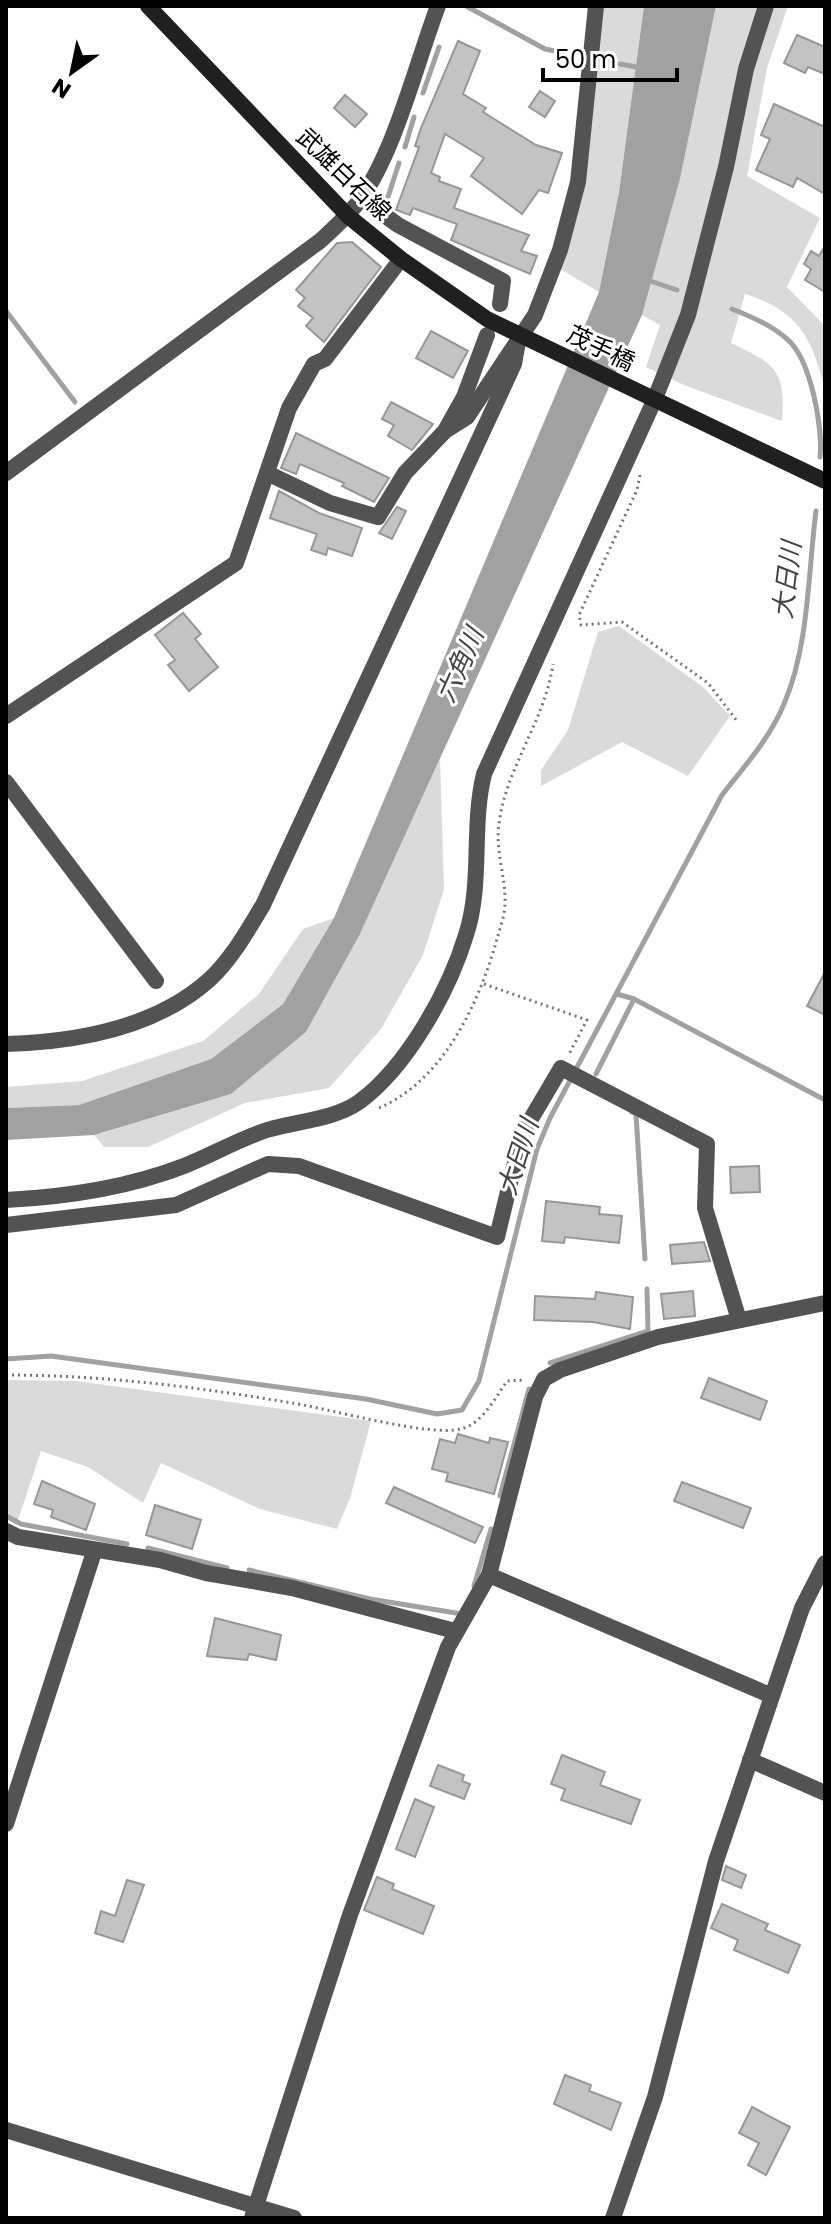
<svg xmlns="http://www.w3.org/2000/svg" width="831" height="2224" font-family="Poppins,'Noto Sans JP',sans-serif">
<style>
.green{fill:#dadada}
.water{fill:#a1a1a1}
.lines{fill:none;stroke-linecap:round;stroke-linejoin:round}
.stream{stroke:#a1a1a1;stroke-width:5}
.building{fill:#c3c3c3;stroke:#979797;stroke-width:2}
.path{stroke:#757575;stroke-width:3;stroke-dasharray:2 4;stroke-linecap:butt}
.minor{stroke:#535353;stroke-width:16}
.secondary{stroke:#202020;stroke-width:16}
.labels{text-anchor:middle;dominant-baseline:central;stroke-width:6;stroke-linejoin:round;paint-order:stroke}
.street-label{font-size:24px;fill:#000;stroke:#fff}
.water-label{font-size:26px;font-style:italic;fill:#424242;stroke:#fff}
</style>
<rect width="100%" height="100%" fill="#fff"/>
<g class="green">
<path d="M 588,6 L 644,6 L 619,192 L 599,292 L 550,263 L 571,190 Z"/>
<path d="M 716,6 L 788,6 L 767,68 L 747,176 L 820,218 L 787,287 L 825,326 L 825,389 C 811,336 799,311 745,294 L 731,343 C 775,364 786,370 782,421 L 684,385 L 646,367 L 660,325 L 642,315 L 680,179 Z"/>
<path d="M 619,626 L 703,687 L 730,716 L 688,776 L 622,742 L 541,786 L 541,770 L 568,730 L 598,632 Z"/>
<path d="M 440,759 L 444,889 L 423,955 L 381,1029 L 329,1088 L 245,1103 L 148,1147 L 104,1147 L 94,1135 L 231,1094 L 306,1032 L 360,934 Z"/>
<path d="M 334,918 L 283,1004 L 211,1059 L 79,1105 L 6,1108 L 6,1087 L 82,1081 L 203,1041 L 259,994 L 303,929 Z"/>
<path d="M 6,1380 L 76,1381 L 371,1421 L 350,1498 L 337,1529 L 260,1509 L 161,1463 L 143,1503 L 88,1467 L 41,1451 L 18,1520 L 6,1513 Z"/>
</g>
<path class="water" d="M 644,6 L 716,6 L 680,179 L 642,315 L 360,934 L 306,1032 L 231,1094 L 94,1135 L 6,1140 L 6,1108 L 79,1105 L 211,1059 L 283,1004 L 334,918 L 599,292 L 619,192 Z"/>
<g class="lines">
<g class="stream">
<path d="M 466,6 L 545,49 L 565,53"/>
<path d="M 620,64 L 642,68"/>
<path d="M 423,93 L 439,47"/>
<path d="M 405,147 L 414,117"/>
<path d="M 388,197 L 399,163"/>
<path d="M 644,279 L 677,290"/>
<path d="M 732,309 C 752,317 771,325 787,339 C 811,359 823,428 820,457"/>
<path d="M 6,311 L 75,402"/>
<path d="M 617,994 L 634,999 L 825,1100"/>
<path d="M 596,1074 L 634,999"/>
<path d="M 632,1112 L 636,1114 L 645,1259"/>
<path d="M 6,1359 L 51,1356 L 366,1399 L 437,1414 L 462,1410 L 479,1381 L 537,1149 L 550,1118 L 722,795 C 744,767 770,738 784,704 C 809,646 808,573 816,511"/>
<path d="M 550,1363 L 648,1331 L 647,1289"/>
<path d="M 500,1496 L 529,1389"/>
<path d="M 6,1516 L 21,1524 L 127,1544"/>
<path d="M 148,1548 L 227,1568"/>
<path d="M 249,1570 L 370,1599 L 462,1614"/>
<path d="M 474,1586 L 491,1529"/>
</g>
</g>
<g class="building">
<path d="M 797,35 L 825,47 L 825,74 L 808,67 L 805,73 L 784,63 Z"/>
<path d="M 458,41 L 480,51 L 463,94 L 486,108 L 483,112 L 536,145 L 562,153 L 548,193 L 539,190 L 522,214 L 471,176 L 484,158 L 445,134 L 431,173 L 440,177 L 439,181 L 461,189 L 454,208 L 529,235 L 521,251 L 537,256 L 530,274 L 451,240 L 457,224 L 413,208 L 410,215 L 396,210 L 419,147 L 415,146 L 421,128 Z"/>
<path d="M 540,91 L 555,101 L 545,117 L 529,107 Z"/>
<path d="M 345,95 L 367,114 L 355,127 L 334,108 Z"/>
<path d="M 774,104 L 825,127 L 825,194 L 797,178 L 793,187 L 756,170 L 770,139 L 761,135 Z"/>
<path d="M 352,242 L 381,267 L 324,342 L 306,326 L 313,318 L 298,306 L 305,298 L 296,290 L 337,243 Z"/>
<path d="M 825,246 L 825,292 L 805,280 L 811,269 L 804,264 L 811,251 L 819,256 Z"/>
<path d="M 431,331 L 468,351 L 453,378 L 416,358 Z"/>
<path d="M 391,402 L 433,424 L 412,450 L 388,436 L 394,425 L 382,419 Z"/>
<path d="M 296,433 L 389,478 L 374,502 L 342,486 L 344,483 L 300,464 L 296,474 L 281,468 Z"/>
<path d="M 279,491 L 319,513 L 362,528 L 352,556 L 328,548 L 326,555 L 311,550 L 317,534 L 270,518 Z"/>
<path d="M 397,507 L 406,511 L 392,539 L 379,533 Z"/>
<path d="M 183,613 L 201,634 L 195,639 L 218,667 L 189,691 L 168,665 L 175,660 L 155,635 Z"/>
<path d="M 825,972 L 825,1015 L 807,1006 Z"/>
<path d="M 759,1166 L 760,1192 L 731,1193 L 730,1167 Z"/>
<path d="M 546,1201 L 600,1207 L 599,1214 L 622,1216 L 619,1243 L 565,1237 L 564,1243 L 542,1241 Z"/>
<path d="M 704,1242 L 710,1261 L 672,1264 L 670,1245 Z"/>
<path d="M 693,1291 L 695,1316 L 664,1319 L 661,1294 Z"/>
<path d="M 596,1292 L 633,1297 L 630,1329 L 593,1322 L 534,1320 L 535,1296 L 595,1299 Z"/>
<path d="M 709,1378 L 767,1401 L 760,1420 L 701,1398 Z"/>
<path d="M 458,1434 L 489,1443 L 490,1438 L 508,1442 L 494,1494 L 446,1481 L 448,1473 L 432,1469 L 440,1439 L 455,1443 Z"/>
<path d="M 42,1481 L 95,1504 L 86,1530 L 51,1517 L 53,1510 L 34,1504 Z"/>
<path d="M 682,1482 L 751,1508 L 743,1528 L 674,1501 Z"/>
<path d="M 394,1487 L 483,1527 L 475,1543 L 386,1503 Z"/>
<path d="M 155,1505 L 201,1520 L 192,1549 L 146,1535 Z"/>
<path d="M 215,1618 L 281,1635 L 276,1660 L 249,1654 L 247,1660 L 207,1656 Z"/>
<path d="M 562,1755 L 605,1772 L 600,1785 L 640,1800 L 631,1824 L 561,1800 L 565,1789 L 551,1784 Z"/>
<path d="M 438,1765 L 464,1775 L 462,1781 L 470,1784 L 464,1799 L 430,1786 Z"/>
<path d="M 415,1799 L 434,1807 L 415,1857 L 396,1849 Z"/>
<path d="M 726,1866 L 746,1875 L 741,1888 L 722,1880 Z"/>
<path d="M 377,1877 L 394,1884 L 392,1889 L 434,1906 L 423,1934 L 364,1910 Z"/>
<path d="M 127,1880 L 144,1885 L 123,1942 L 95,1933 L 101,1911 L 115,1916 Z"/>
<path d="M 722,1904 L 768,1924 L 765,1930 L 800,1945 L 788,1973 L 734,1950 L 738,1940 L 711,1928 Z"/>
<path d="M 565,2075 L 591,2085 L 589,2091 L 621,2103 L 611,2130 L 554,2104 Z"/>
<path d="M 752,2107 L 790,2127 L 766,2175 L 748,2165 L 759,2143 L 739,2133 Z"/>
</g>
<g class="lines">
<g class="path">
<path d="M 640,475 L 637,490 L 579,615 L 581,625 L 622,622 L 708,683 L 737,721"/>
<path d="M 484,984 L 587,1020 L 569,1054"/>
<path d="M 379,1108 C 444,1080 479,1003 497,939 C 500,928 505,915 505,903 C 506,878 495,850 499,824 C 506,767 545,721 553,664"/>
<path d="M 6,1375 C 102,1375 198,1387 292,1403 C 331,1409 428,1437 461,1429 C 482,1424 496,1397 507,1381 L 524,1380"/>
</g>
<g class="minor">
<path d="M 361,198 L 398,225 L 503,281 L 500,304"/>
<path d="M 445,431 L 467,417 L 535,315 L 560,250 L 578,182 L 596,6"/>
<path d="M 6,473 L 320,241 C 334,228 348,216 359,201 C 395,152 416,64 438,6"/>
<path d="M 267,473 L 330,503 L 378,517 L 405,473 L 445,431 L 464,397 L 487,335"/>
<path d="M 6,716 L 236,563 L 289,408 L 314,364 L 325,359 L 401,259"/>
<path d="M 6,782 L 156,981"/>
<path d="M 6,1044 C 76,1042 154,1029 209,980 C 232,959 247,931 263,905 L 514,364 L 519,336"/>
<path d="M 6,1200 C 66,1197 127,1188 184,1166 C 212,1155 239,1139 267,1130 C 297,1121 333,1120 359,1102 C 407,1067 449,991 466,935 C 483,883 471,827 484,774 L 654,401 L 688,315 L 726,167 L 746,69 L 766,6"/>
<path d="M 6,1225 L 176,1205 L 268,1164 L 299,1166 L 497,1237 L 522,1134 L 561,1068 L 707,1144 L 705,1208 L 739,1320"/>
<path d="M 6,1531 L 18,1537 L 160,1560 L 206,1573 L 292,1588 L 455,1631"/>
<path d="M 489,1575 L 770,1695"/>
<path d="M 750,1760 L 825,1793"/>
<path d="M 6,1824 L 94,1552"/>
<path d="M 6,2130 L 294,2218"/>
<path d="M 252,2218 L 350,1915 L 448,1647 L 489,1575 L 535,1397 L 544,1379 L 560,1370 L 658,1337 L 825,1303"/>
<path d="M 613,2218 L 655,2097 L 716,1861 L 802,1608 L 825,1563"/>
</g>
<path class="secondary" d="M 148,6 L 348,216 L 401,259 L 487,319 L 825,481"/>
</g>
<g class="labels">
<g class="street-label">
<text transform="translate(344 174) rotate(44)">武雄白石線</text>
<text transform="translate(601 348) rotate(26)">茂手橋</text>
</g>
<g class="water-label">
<text transform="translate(787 580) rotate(-83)">大日川</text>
<text transform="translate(460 665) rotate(-66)">六角川</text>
<text transform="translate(518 1157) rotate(-72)">大日川</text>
</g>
</g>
<rect width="831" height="2224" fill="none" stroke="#000000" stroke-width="16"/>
<g transform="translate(72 72) rotate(213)" stroke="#ffffff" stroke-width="6" paint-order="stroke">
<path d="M0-6L14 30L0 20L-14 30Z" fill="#000000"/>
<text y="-12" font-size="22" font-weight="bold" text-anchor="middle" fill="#000000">N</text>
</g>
<path d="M543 68v12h134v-12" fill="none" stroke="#000000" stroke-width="4"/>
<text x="555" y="68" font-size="24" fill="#000000" stroke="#ffffff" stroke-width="6" paint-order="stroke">50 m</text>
</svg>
